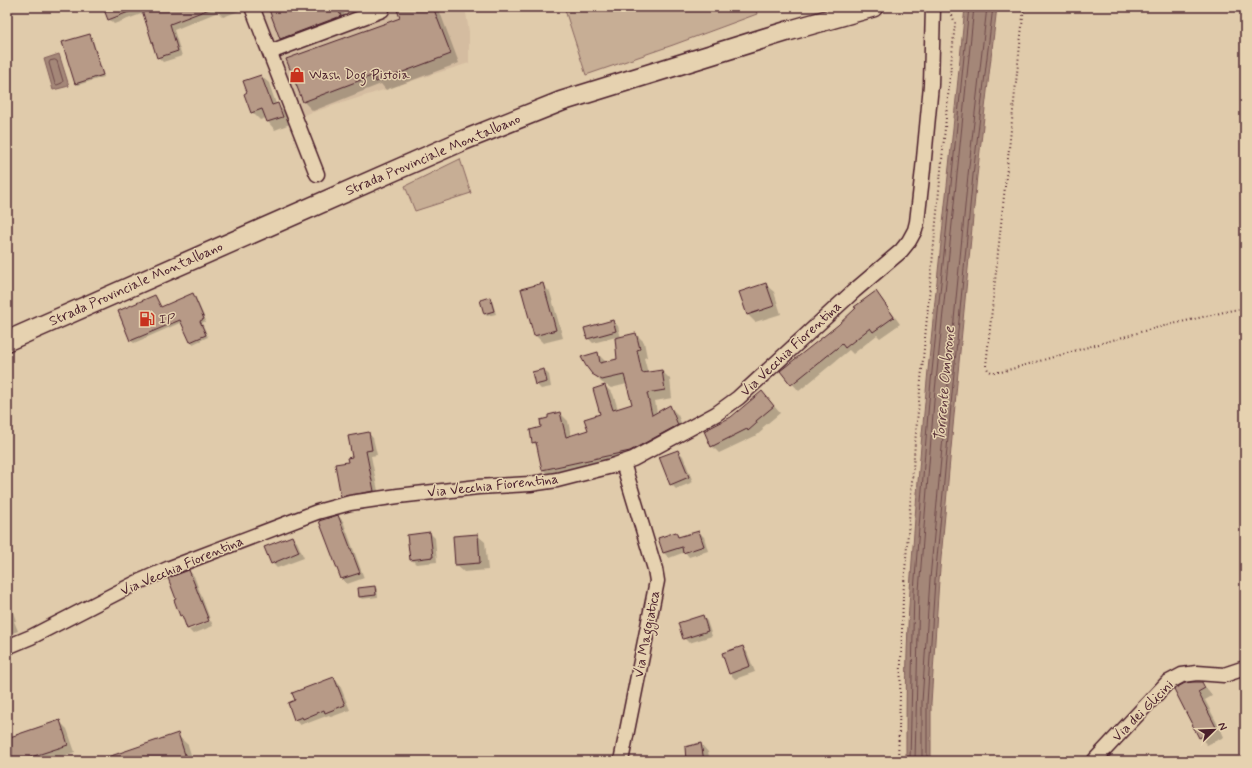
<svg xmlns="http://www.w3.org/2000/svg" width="1252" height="768" font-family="Mynerve,sans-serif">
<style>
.built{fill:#d4bca0}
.green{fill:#c7ae95;stroke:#886660}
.water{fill:#a48778;stroke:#805d59}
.shadow{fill:#0003}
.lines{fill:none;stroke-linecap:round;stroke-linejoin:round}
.shore{stroke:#6e494a;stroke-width:1}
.building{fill:#b79a87;stroke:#4a1f2b}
.street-casing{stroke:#4a1f2b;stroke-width:17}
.secondary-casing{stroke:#4a1f2b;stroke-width:22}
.path{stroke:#4a1f2b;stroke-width:2;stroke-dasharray:1 3;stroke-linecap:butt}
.street{stroke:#e6d2b0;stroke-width:14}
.secondary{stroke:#e6d2b0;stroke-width:19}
.labels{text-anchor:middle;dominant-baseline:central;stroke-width:3;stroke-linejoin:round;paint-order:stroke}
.poi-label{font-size:14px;fill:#4a1f2b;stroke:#e6d2b0;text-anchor:start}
.street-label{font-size:14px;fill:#4a1f2b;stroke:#e6d2b0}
.water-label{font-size:15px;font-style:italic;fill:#60393e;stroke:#e6d2b0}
</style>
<rect width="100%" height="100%" fill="#e0cbab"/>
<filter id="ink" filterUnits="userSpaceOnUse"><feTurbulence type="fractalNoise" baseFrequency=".025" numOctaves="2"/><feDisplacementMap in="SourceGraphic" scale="8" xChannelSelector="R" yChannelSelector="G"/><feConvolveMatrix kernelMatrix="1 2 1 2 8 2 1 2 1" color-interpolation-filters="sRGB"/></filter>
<g filter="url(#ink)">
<path class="built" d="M 247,7 L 465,7 L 469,32 L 469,63 L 291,119 Z"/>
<g class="green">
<path d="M 564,7 L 755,7 L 757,14 L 673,45 L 586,75 Z"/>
<path d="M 460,159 L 471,193 L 415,211 L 405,186 Z"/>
</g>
<g class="water">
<path d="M 965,7 L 997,7 L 977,176 L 957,383 L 939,580 L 931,703 L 931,761 L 906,761 C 906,704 906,647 910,590 C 922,395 947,201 965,7 Z"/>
<path d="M 59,54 L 69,86 L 53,90 L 44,59 Z"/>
</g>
<g class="shadow">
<path d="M 104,7 L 240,7 L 242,10 L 223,17 L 218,12 L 174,30 L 182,56 L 163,62 L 158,57 L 144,13 L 114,24 L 109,19 Z"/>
<path d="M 269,7 L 342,7 L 348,24 L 289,46 L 281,39 Z"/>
<path d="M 402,7 L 438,7 L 459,63 L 386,90 L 381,84 L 313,111 L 304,102 L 288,59 L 401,18 Z"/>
<path d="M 90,35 L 92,37 L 104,77 L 78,85 L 76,83 Z"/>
<path d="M 261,76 L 269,83 L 276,104 L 285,112 L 290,124 L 275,130 L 268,122 L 266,118 L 260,120 L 252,112 Z"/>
<path d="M 542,284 L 550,292 L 563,338 L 543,343 L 535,335 Z"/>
<path d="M 766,285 L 774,292 L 781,314 L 755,322 L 748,315 Z"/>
<path d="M 876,292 L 882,299 L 900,324 L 880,338 L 877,335 L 853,354 L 849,350 L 799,391 L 782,372 L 838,325 Z"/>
<path d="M 193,294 L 195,296 L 206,321 L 202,323 L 208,337 L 193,344 L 190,342 L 182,322 L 134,343 L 131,341 L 119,312 L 155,296 L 157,298 L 161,308 Z"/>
<path d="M 490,298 L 492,301 L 496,314 L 487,316 L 485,314 L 481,301 Z"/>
<path d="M 613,321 L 618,326 L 621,338 L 636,334 L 644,342 L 647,357 L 644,358 L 648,373 L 662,371 L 670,379 L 672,398 L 655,401 L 657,413 L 670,407 L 678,415 L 685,433 L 638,459 L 551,478 L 543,470 L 539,448 L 533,442 L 550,419 L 560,413 L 568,421 L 571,436 L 589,430 L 602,414 L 605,386 L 613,394 L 618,409 L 633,405 L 627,384 L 611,388 L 601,382 L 593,373 L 598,354 L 606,362 L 618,360 L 616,337 L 593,343 L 588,338 Z"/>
<path d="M 544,370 L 549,375 L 551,387 L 541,389 L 536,384 Z"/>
<path d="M 768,399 L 780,413 L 762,428 L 763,430 L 756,436 L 755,436 L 719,453 L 712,446 Z"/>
<path d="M 368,433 L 373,438 L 377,455 L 371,456 L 379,496 L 347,501 L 342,496 L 349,463 Z"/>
<path d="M 678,451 L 683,456 L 693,482 L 676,489 L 671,484 Z"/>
<path d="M 338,516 L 343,521 L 364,578 L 347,584 L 342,579 L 321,521 Z"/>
<path d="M 699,532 L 704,537 L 708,551 L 689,557 L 685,552 L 669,558 L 664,553 L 659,539 L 676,533 L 680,538 Z"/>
<path d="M 430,533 L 435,538 L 437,562 L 416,564 L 411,559 Z"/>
<path d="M 477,535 L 485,542 L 488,570 L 464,572 L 456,565 Z"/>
<path d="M 292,537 L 297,542 L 304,558 L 277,568 L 272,563 Z"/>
<path d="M 189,571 L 194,576 L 210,619 L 189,627 L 189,630 L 211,621 L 213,626 L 193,634 L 188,629 L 184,619 L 181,615 L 177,600 Z"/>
<path d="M 375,587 L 377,589 L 378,597 L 362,599 L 360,597 Z"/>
<path d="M 7,594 L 16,621 L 14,621 L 18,631 L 7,635 Z"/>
<path d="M 702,616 L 707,621 L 712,636 L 689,643 L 684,638 Z"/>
<path d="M 742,647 L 747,652 L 755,672 L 735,679 L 730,674 L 723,654 Z"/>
<path d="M 334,678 L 339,683 L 350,710 L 331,717 L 329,715 L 308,723 L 307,722 L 300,725 L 295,720 L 289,704 Z"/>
<path d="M 1201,683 L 1209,691 L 1212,696 L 1205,700 L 1219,727 L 1201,735 L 1201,738 L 1220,728 L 1224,737 L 1207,745 L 1200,737 L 1176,689 Z"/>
<path d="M 59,721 L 67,729 L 75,752 L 49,761 L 11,761 L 7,748 L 7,739 Z"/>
<path d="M 177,735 L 188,745 L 193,761 L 122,761 Z"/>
<path d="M 701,744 L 708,752 L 710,761 L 688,761 Z"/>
<path d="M 1144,757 L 1148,761 L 1136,761 Z"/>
</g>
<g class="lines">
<g class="shore">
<path d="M 55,60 L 57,61 L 63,81 L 62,83 L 57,85 L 55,84 L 49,63 L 50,61 Z"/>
<path d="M 910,761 L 914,591 L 929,401 L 969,7"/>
<path d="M 915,761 L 919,591 L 934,401 L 974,7"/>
<path d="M 922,761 L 922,702 L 930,579 L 948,382 L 968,175 L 987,7"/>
<path d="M 927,761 L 927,703 L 935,580 L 953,383 L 973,175 L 993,7"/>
</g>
</g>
<g class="building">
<path d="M 103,7 L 138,7 L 139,8 L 108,20 Z"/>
<path d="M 141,7 L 212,7 L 212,8 L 170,24 L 178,51 L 157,58 Z"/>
<path d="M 268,7 L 337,7 L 341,16 L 280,39 Z"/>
<path d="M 396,7 L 433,7 L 451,54 L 376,82 L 374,75 L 303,102 L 286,59 L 400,18 Z"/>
<path d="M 90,34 L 103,75 L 75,84 L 62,42 Z"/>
<path d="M 261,75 L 272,105 L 278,103 L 283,117 L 267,122 L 262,109 L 251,113 L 244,94 L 247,92 L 243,81 Z"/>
<path d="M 543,283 L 556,330 L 534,336 L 521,289 Z"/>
<path d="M 766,283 L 774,306 L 747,315 L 739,292 Z"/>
<path d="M 876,291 L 894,317 L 873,332 L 870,328 L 845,348 L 842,344 L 791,385 L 780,371 L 838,325 L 856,308 L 854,307 Z"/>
<path d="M 193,293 L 204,319 L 200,321 L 206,335 L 190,342 L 180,320 L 130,341 L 118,311 L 155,295 L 161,307 Z"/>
<path d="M 490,297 L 494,311 L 484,314 L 480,300 Z"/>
<path d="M 613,320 L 616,331 L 587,339 L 584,328 Z"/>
<path d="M 636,333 L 640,349 L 637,350 L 642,373 L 662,370 L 665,390 L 647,393 L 652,415 L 670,405 L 678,425 L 630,451 L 542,470 L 536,442 L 532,443 L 530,430 L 541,427 L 540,420 L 548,418 L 548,415 L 560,412 L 566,437 L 588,430 L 584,419 L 600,414 L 593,389 L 605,385 L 613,410 L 632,404 L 624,375 L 602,380 L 592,374 L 586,366 L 581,357 L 598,352 L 600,363 L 617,359 L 615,338 Z"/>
<path d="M 544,369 L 547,382 L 535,385 L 532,372 Z"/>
<path d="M 762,391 L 774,406 L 756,421 L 757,423 L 748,431 L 747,429 L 711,447 L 704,431 L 731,417 Z"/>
<path d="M 369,432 L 372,450 L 366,451 L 374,491 L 341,497 L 335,464 L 348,462 L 347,458 L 352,457 L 348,436 Z"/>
<path d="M 678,450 L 689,477 L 670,485 L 659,457 Z"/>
<path d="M 338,515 L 360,573 L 341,579 L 319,521 Z"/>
<path d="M 699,531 L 704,546 L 683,553 L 682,547 L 663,553 L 658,538 L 676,532 L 678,537 Z"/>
<path d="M 430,532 L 433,557 L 410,560 L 407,535 Z"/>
<path d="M 478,534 L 480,563 L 455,565 L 453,536 Z"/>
<path d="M 292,536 L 299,552 L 271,564 L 264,547 Z"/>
<path d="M 189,570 L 209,621 L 187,629 L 182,615 L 180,616 L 174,600 L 176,599 L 168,578 Z"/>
<path d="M 375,586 L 376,595 L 359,597 L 358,588 Z"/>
<path d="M 703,615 L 708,631 L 683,639 L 678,623 Z"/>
<path d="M 743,646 L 750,666 L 729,674 L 722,653 Z"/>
<path d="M 334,677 L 345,705 L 325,713 L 324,710 L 303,719 L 302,717 L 294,720 L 288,703 L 295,700 L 292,693 Z"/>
<path d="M 1192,682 L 1202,682 L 1205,688 L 1198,692 L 1217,729 L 1199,738 L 1174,689 L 1185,683 Z"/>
<path d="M 60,720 L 68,745 L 19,761 L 10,761 L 7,751 L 7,738 Z"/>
<path d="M 178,733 L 187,761 L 103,761 L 102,759 Z"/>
<path d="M 701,743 L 704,761 L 686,761 L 685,747 Z"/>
</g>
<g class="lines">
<defs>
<g id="street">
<path d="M 252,7 L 317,174"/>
<path d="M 270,52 L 382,10"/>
<path d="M 7,647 L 31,637 L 136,583 L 170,568 L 317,512 L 350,503 L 398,496 L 478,487 L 530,484 L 557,480 L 612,466 L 633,459 L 716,414 L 738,398 L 854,291 L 901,251 L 909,241 L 915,230 L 917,222 L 923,169 L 931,85 L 933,7"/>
<path d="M 621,761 L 657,581 L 655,569 L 623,463"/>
<path d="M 1094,761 L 1167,683 L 1182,675 L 1197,673 L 1224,675 L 1245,668"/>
</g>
<path id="secondary" d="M 7,341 L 462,141 L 562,101 L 788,31 L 873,7"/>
</defs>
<use href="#street" class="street-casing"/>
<use href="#secondary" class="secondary-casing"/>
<g class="path">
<path d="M 1024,7 L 986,366 L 988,370 L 991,372 L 1001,372 L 1151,329 L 1233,310 L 1245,309"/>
<path d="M 898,761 L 903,597 L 915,443 L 955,23 L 949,7"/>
</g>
<use href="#street" class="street"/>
<use href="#secondary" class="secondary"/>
</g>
</g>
<defs>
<symbol id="shop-bare" viewBox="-9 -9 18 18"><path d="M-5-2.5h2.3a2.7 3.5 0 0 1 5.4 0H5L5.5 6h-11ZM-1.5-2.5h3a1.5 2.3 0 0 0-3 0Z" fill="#c8321e" stroke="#e6d2b0" stroke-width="2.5" paint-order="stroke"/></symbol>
<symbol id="fuel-bare" viewBox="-9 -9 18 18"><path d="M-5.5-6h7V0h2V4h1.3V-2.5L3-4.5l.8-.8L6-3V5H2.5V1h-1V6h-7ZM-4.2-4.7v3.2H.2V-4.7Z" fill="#c8321e" stroke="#e6d2b0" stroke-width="2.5" paint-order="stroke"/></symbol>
</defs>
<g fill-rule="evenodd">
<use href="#shop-bare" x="286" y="64" width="22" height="22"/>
<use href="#fuel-bare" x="136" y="308" width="22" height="22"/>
</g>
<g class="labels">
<g class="poi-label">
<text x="309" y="75">Wash Dog Pistoia</text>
<text x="159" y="319">IP</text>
</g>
<g class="street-label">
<text transform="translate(433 155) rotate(-23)">Strada Provinciale Montalbano</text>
<text transform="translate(136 284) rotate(-24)">Strada Provinciale Montalbano</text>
<text transform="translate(791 349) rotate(-43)">Via Vecchia Fiorentina</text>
<text transform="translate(493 486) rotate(-6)">Via Vecchia Fiorentina</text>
<text transform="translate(182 566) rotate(-23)">Via Vecchia Fiorentina</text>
<text transform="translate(647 634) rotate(-79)">Via Maggiatica</text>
<text transform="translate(1143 711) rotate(-45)">Via dei Glicini</text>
</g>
<g class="water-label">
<text transform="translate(945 384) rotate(-85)">Torrente Ombrone</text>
</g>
</g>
<rect width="1252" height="768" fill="none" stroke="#e6d2b0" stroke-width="24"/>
<rect x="12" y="12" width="1228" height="744" fill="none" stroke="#4a1f2b" stroke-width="1.5" filter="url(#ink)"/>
<g transform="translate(1214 730) rotate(67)" stroke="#e6d2b0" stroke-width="3" paint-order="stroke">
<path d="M0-3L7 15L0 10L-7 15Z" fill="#4a1f2b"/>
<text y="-6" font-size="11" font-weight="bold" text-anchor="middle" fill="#4a1f2b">N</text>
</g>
</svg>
